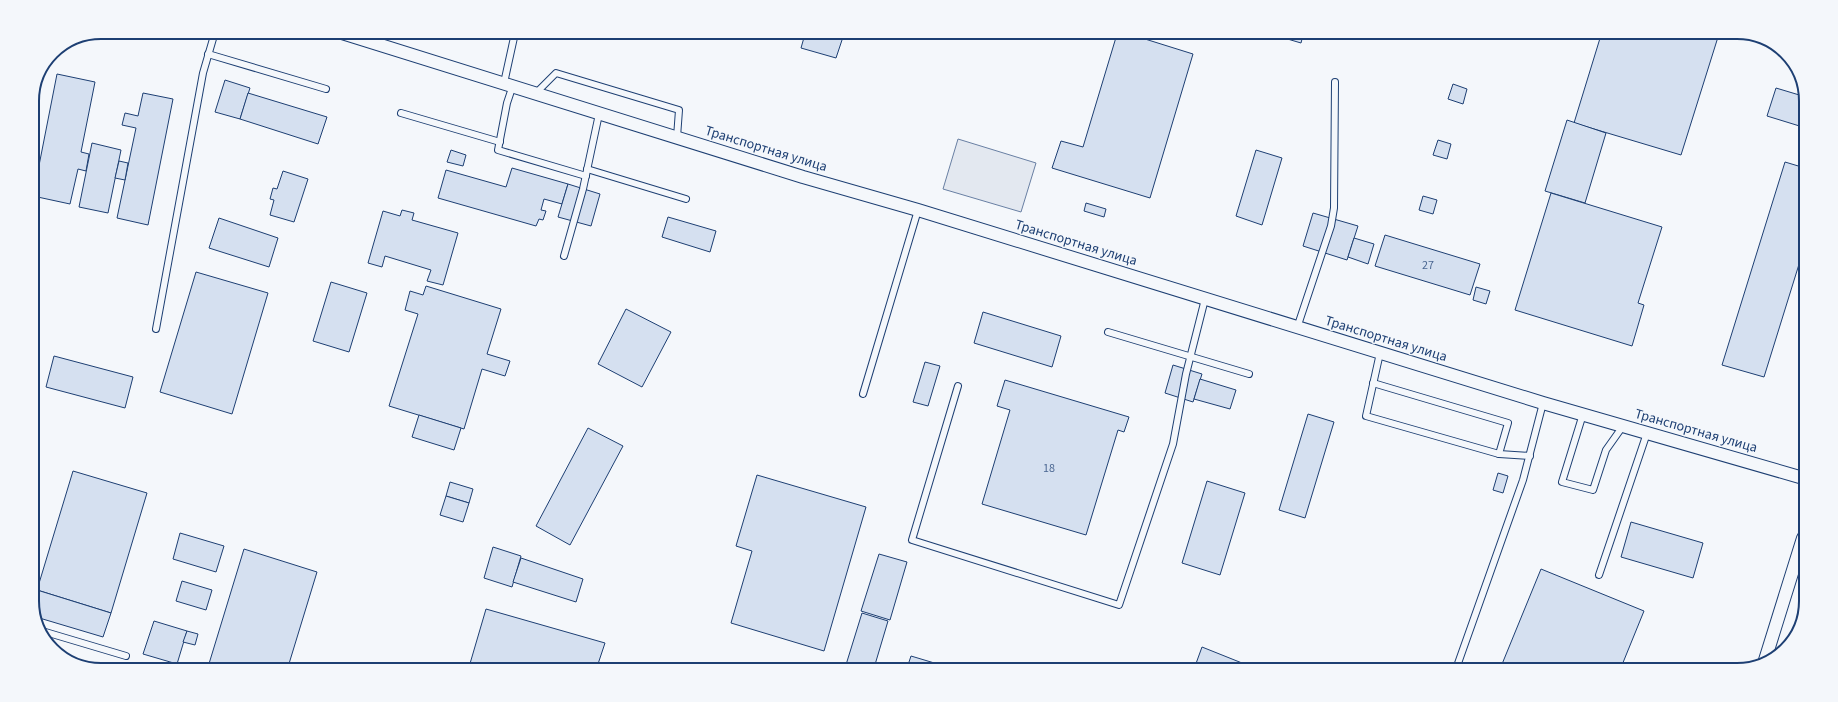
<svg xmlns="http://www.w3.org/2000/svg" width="1838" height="702" font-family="'Source Sans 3',sans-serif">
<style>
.parking{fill:#e3e8f0;stroke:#687fa3}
.building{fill:#d5e0f0;stroke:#1d3f73}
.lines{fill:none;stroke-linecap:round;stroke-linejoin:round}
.lane-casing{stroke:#1d3f73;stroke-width:8}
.street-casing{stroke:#1d3f73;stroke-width:14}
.lane{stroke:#f4f7fb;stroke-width:6}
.street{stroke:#f4f7fb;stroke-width:12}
.labels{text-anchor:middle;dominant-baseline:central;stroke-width:3;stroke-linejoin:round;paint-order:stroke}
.number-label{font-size:12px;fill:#4b6792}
.street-label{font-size:14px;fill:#1d3f73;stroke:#f4f7fb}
.rim{fill:none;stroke:#1d3f73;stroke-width:2}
</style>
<rect width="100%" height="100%" fill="#f4f7fb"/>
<path class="parking" d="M 958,139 L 1036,163 L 1021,212 L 943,189 Z"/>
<g class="building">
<path d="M 805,34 L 844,34 L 836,58 L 801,48 Z"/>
<path d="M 1117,34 L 1129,34 L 1193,54 L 1150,198 L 1052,168 L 1061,141 L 1083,147 Z"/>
<path d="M 1274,35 L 1303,35 L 1301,43 Z"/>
<path d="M 1601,35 L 1712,36 L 1718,37 L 1681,155 L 1574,123 Z"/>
<path d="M 57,74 L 95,82 L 81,152 L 89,154 L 86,171 L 78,169 L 70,204 L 33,196 Z"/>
<path d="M 225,80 L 250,88 L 240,119 L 215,112 Z"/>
<path d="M 1453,84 L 1467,89 L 1463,104 L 1448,99 Z"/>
<path d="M 1776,88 L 1806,97 L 1806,128 L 1767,116 Z"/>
<path d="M 143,93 L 173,99 L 148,225 L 117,218 L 136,128 L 122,125 L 125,113 L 138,116 Z"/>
<path d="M 248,93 L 327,117 L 318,144 L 240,119 Z"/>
<path d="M 1567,120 L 1606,133 L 1585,203 L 1545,191 Z"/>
<path d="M 1438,140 L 1451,144 L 1447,159 L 1433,155 Z"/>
<path d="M 92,143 L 121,150 L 108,213 L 79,207 Z"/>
<path d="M 451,150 L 466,155 L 463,166 L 447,162 Z"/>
<path d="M 1256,150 L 1282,158 L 1262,225 L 1236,216 Z"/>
<path d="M 119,161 L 128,163 L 125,180 L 115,178 Z"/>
<path d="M 1785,162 L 1805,168 L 1805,245 L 1764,377 L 1722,365 Z"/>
<path d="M 512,168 L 568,184 L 562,204 L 544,199 L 541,210 L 546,211 L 543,220 L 539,219 L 536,226 L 438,198 L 446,170 L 506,187 Z"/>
<path d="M 283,171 L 308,179 L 294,222 L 270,215 L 274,200 L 270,199 L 273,188 L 277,189 Z"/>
<path d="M 568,184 L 600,194 L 591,226 L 558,217 Z"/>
<path d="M 1551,193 L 1662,227 L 1638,303 L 1644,305 L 1632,346 L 1515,310 Z"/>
<path d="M 1423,196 L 1437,200 L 1433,214 L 1419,210 Z"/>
<path d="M 1086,203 L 1106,209 L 1104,217 L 1084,211 Z"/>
<path d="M 402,210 L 414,213 L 412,220 L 458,233 L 443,285 L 427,281 L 431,270 L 385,256 L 382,267 L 368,263 L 383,211 L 400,216 Z"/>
<path d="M 1313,213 L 1358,226 L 1347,260 L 1303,246 Z"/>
<path d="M 668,217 L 716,231 L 710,252 L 662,237 Z"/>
<path d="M 219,218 L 278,238 L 269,267 L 209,248 Z"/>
<path d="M 1385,235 L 1480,264 L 1470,295 L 1375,266 Z"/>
<path d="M 1354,238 L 1374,244 L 1368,264 L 1348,257 Z"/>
<path d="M 196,272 L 268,293 L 232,414 L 160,392 Z"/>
<path d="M 331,282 L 367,293 L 349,352 L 313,341 Z"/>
<path d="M 426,286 L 501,309 L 487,354 L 510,361 L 505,376 L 482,369 L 464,429 L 389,406 L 418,314 L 405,310 L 410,291 L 423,295 Z"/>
<path d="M 1476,287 L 1490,291 L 1486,304 L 1473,300 Z"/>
<path d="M 626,309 L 671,332 L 642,387 L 598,364 Z"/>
<path d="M 983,312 L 1061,336 L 1052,367 L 974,343 Z"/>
<path d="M 54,356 L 133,377 L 125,408 L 46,387 Z"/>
<path d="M 925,362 L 940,366 L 928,406 L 913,402 Z"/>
<path d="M 1173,365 L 1202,374 L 1193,402 L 1165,393 Z"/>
<path d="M 1200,379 L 1236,390 L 1230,409 L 1194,399 Z"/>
<path d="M 1005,380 L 1129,417 L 1124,432 L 1118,430 L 1086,535 L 982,504 L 1010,410 L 997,406 Z"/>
<path d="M 1308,414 L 1334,422 L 1305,518 L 1279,510 Z"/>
<path d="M 419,415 L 461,428 L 454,450 L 412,437 Z"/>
<path d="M 588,428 L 623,446 L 570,545 L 536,526 Z"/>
<path d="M 32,466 L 38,468 L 32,488 Z"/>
<path d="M 73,471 L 147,493 L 111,613 L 37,590 Z"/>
<path d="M 1498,473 L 1508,476 L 1503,493 L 1493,490 Z"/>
<path d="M 757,475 L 866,507 L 824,651 L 731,623 L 752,551 L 736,546 Z"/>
<path d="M 1207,481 L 1245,493 L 1220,575 L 1182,563 Z"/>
<path d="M 450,482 L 473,489 L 469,503 L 446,496 Z"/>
<path d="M 446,496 L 469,503 L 463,522 L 440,515 Z"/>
<path d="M 1631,522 L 1703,543 L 1693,578 L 1621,557 Z"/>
<path d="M 180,533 L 224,546 L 216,572 L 173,559 Z"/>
<path d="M 493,547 L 521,556 L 512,587 L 484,578 Z"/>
<path d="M 244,549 L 317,572 L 288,667 L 208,667 Z"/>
<path d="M 879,554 L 907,562 L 890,620 L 861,611 Z"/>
<path d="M 521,558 L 583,579 L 576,602 L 513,582 Z"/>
<path d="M 1541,569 L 1644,611 L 1620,670 L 1500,669 Z"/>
<path d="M 182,581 L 212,590 L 206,610 L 176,601 Z"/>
<path d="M 37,590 L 111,613 L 103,637 L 36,617 L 32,605 Z"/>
<path d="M 486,609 L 605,643 L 597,667 L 469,667 Z"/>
<path d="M 862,613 L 888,621 L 874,668 L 845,668 Z"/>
<path d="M 154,621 L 187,631 L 177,664 L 143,654 Z"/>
<path d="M 187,631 L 198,634 L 195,645 L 183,642 Z"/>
<path d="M 1202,647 L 1257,669 L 1194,669 Z"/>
<path d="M 911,656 L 951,668 L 907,668 Z"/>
</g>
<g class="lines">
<defs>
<g id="lane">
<path d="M 208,54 L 326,89"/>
<path d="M 504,83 L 515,33"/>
<path d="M 513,85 L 507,103 L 498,150 L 586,176"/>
<path d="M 536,93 L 556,73 L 679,110 L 677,137"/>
<path d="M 401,113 L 500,142"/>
<path d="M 587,169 L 686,199"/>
<path d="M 564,256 L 583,189 L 599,114"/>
<path d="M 1297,328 L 1331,226 L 1334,208 L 1335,82"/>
<path d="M 156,329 L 203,73 L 215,32"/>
<path d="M 1108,332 L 1249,374"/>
<path d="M 1380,353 L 1366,416 L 1499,454 L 1530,456"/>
<path d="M 1373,383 L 1508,423 L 1499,454"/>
<path d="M 958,386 L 912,540 L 1119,605 L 1173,444 L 1186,374 L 1205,299"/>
<path d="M 863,394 L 918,210"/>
<path d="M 1583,414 L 1562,482 L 1593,490 L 1606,450 L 1623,426"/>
<path d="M 1599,575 L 1647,433"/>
<path d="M 42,631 L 126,656"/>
<path d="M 1456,669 L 1523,480 L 1543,403"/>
</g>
<g id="street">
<path d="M 342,33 L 803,177 L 918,210 L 1543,403 L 1803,478"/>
<path d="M 1765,660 L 1803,538"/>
</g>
</defs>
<use href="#lane" class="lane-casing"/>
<use href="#street" class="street-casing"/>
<use href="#lane" class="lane"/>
<use href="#street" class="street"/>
</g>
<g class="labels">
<g class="number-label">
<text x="1428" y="265">27</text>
<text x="1049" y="468">18</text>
</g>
<g class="street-label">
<text transform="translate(766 149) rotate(17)">Транспортная улица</text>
<text transform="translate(1076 243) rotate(17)">Транспортная улица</text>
<text transform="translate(1386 339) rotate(17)">Транспортная улица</text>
<text transform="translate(1696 431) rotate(16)">Транспортная улица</text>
</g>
</g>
<path d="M0 0H1838V702H0ZM101 39H1737A62 62 0 0 1 1799 101V601A62 62 0 0 1 1737 663H101A62 62 0 0 1 39 601V101A62 62 0 0 1 101 39Z" fill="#f4f7fb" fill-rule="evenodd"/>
<path class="rim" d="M101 39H1737A62 62 0 0 1 1799 101V601A62 62 0 0 1 1737 663H101A62 62 0 0 1 39 601V101A62 62 0 0 1 101 39Z"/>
</svg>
